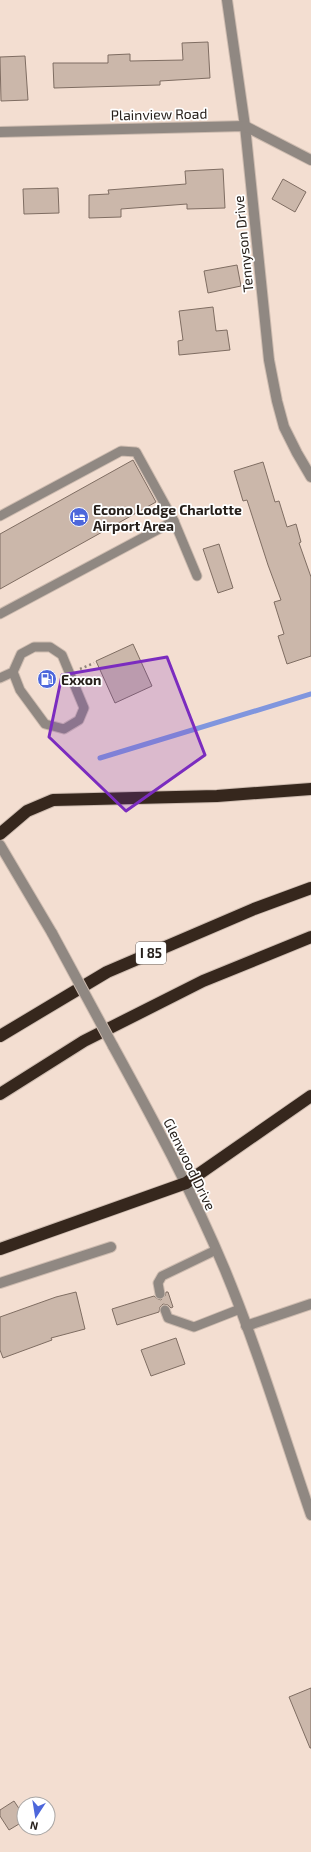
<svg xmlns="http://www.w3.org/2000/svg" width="311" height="1852" font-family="'Exo 2',sans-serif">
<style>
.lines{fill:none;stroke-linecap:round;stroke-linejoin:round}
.stream{stroke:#8096de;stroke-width:5}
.building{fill:#cbb7aa;stroke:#7f6d62}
.service-casing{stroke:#cebcb0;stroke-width:11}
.minor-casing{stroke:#cebcb0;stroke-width:12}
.tertiary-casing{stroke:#cebcb0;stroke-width:12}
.motorway-casing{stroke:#cebcb0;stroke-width:14}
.path{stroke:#92847b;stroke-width:2.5;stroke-dasharray:2 3;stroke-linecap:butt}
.service{stroke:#908882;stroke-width:9}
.minor{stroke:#908882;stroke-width:10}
.tertiary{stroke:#908882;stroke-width:10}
.motorway{stroke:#36271d;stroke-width:12}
.tertiary-bridge-casing{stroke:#cebcb0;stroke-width:12;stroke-linecap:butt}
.tertiary-bridge{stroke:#908882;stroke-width:10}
.marked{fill:#7b2cbf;fill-opacity:0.2;stroke:#7b2cbf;stroke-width:3;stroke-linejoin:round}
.labels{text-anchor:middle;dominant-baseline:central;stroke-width:3.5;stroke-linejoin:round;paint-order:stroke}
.shield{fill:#fff;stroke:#68635f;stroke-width:1}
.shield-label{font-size:13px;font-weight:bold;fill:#27201b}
.street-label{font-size:14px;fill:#27201b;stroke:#fff}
.poi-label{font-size:14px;font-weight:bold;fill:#27201b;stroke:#fff;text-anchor:start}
</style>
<rect width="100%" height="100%" fill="#f3ded1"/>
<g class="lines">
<path class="stream" d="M 100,758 L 311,694"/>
</g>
<g class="building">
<path d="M 208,42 L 210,78 L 160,81 L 160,85 L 54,88 L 53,63 L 108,63 L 108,55 L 130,54 L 130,61 L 183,60 L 182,43 Z"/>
<path d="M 25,56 L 28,100 L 1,101 L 0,57 Z"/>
<path d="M 223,169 L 225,208 L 187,209 L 187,204 L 121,209 L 121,217 L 89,218 L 89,195 L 109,194 L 108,190 L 186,184 L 185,171 Z"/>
<path d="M 283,179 L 306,192 L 295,212 L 272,199 Z"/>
<path d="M 58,188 L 59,213 L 24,214 L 23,189 Z"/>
<path d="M 237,265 L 241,286 L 208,293 L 204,271 Z"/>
<path d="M 213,307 L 216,331 L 227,330 L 230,350 L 179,355 L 178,341 L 183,340 L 179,311 Z"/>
<path d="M 133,460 L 156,502 L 0,589 L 0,534 Z"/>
<path d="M 263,462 L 275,502 L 279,501 L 287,527 L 296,524 L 301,542 L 299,543 L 311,577 L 311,656 L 287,664 L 278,636 L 284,634 L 274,602 L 281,600 L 268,565 L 247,500 L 243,501 L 234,471 Z"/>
<path d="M 219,544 L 233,588 L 218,593 L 203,549 Z"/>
<path d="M 133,644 L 152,686 L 115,703 L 96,661 Z"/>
<path d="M 76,1292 L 85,1329 L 51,1338 L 52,1340 L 3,1358 L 0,1350 L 0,1317 L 56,1297 Z"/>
<path d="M 166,1292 L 168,1292 L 173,1307 L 171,1308 L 168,1305 L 163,1304 L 160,1307 L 159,1312 L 117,1325 L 112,1309 L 154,1296 L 158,1299 L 161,1300 L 165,1296 Z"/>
<path d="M 176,1338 L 185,1364 L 151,1376 L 141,1350 Z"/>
<path d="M 311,1688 L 311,1748 L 310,1748 L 289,1697 Z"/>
<path d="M 14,1801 L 24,1816 L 24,1821 L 9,1830 L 0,1816 L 0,1810 Z"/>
</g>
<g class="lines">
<defs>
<g id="service">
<path d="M 0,516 L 121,451 L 136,452 L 174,521 L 0,614"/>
<path d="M 174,521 L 197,576"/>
<path d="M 0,678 L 13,672 L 21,654 L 34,647 L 50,647 L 62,655 L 84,708 L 79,720 L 64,729 L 45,724 L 20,690 L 13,672"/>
<path d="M 160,1294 L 158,1283 L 162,1276 L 216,1250"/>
<path d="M 165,1310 L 168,1318 L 194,1327 L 240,1309"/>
</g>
<g id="minor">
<path d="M 227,0 L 245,126 L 269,360 L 277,401 L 284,427 L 297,453 L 311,477"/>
<path d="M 0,132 L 245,126 L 311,160"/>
<path d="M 0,1283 L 111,1247"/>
<path d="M 246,1326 L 311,1304"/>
</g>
<g id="tertiary">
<path d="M 0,845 L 52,933"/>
<path d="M 113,1046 C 153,1119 193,1193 225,1270 C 258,1350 283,1433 311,1515"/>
</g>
<g id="motorway">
<path d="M 0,834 L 27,811 L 53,800 L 217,796 L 311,789"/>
<path d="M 0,1036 L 107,972 L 254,909 L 311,888"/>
<path d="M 0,1094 L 84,1041 L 203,981 L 311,937"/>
<path d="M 0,1249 L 186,1183 L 311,1096"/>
</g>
</defs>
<use href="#service" class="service-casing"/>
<use href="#minor" class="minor-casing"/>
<use href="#tertiary" class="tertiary-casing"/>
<use href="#motorway" class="motorway-casing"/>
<path class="path" d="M 80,669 L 94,663"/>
<use href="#service" class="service"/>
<use href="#minor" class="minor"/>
<use href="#tertiary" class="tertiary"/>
<use href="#motorway" class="motorway"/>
<defs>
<path id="tertiary-bridge" d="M 52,933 L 113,1046"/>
</defs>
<use href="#tertiary-bridge" class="tertiary-bridge-casing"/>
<use href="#tertiary-bridge" class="tertiary-bridge"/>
</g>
<path class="marked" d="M 167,657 L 205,755 L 126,811 L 49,737 L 62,675 Z"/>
<defs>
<symbol id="hotel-disc" viewBox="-11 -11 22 22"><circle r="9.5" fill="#4d67db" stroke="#fff"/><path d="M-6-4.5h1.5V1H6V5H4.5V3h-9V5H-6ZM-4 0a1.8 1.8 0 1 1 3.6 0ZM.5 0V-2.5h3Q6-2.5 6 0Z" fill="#fff"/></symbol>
<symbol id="fuel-disc" viewBox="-11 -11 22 22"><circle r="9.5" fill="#4d67db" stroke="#fff"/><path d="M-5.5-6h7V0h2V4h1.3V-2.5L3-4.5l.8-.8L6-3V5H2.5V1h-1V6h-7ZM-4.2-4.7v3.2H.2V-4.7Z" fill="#fff"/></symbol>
</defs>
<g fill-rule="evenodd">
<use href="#hotel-disc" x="68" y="506" width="22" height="22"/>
<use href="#fuel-disc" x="36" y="668" width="22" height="22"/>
</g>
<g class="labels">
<rect class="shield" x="136" y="942" width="30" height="22" rx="3"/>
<g class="shield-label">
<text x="151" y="953">I 85</text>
</g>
<g class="street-label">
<text transform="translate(159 114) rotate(-1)">Plainview Road</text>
<text transform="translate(243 244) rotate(-96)">Tennyson Drive</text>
<text transform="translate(190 1164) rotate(64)">Glenwood Drive</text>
</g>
<g class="poi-label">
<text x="93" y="509">Econo Lodge Charlotte<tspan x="93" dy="16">Airport Area</tspan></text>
<text x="61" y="679">Exxon</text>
</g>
</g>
<g transform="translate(36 1816) rotate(192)"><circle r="19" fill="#ffffff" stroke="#a9a6a4"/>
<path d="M0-3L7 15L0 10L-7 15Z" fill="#4d67db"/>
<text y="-6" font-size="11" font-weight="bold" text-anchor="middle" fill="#27201b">N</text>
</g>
</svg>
